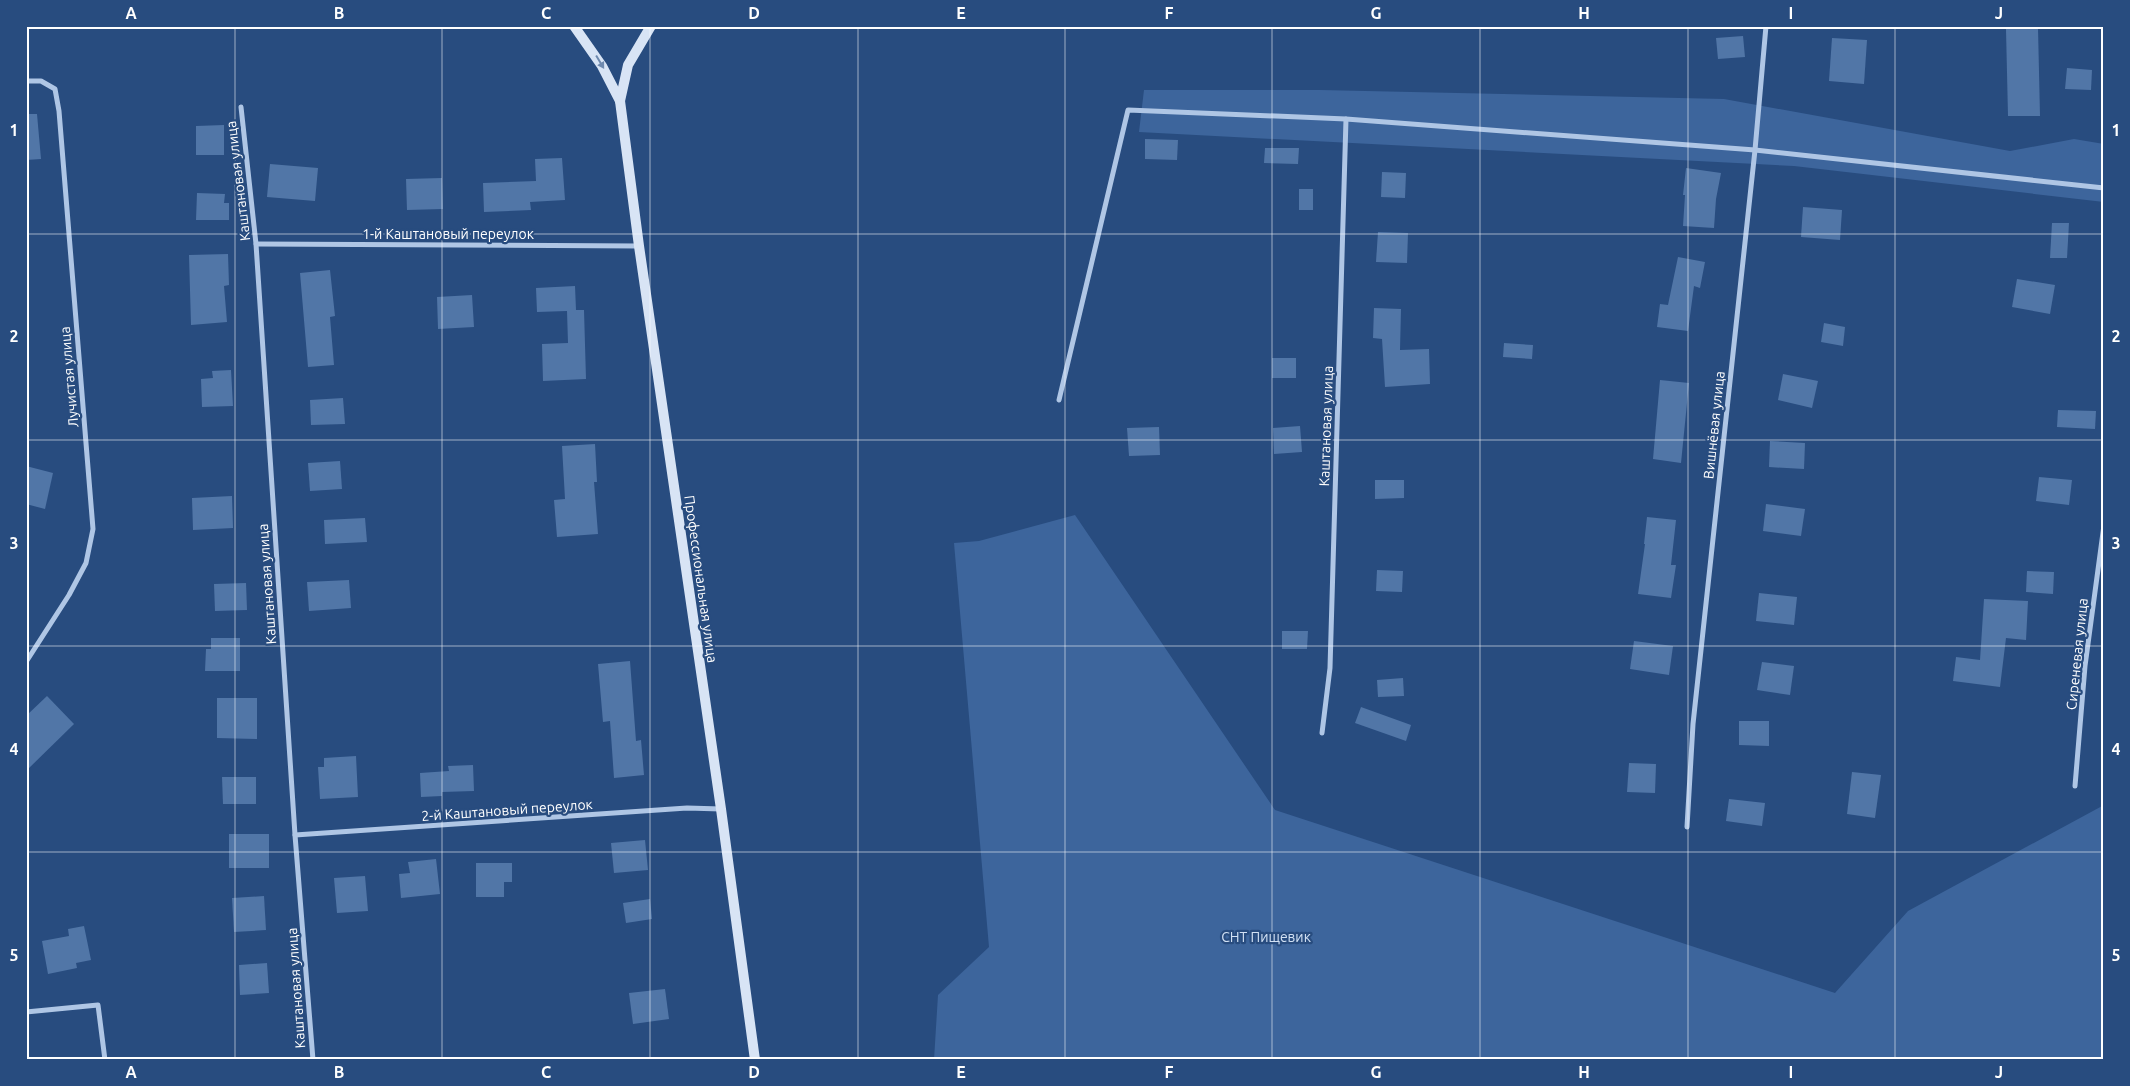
<svg xmlns="http://www.w3.org/2000/svg" width="2130" height="1086" font-family="Ubuntu,sans-serif">
<style>
.green{fill:#3d659c}
.building{fill:#5176a7}
.lines{fill:none;stroke-linecap:round;stroke-linejoin:round}
.street{stroke:#afc6e5;stroke-width:5}
.secondary{stroke:#d8e4f5;stroke-width:10}
.oneway{fill:#6e89ae}
.grid{fill:none;stroke:#fff;stroke-width:1;stroke-opacity:0.55}
.labels{text-anchor:middle;dominant-baseline:central;stroke-width:4.5;stroke-linejoin:round;paint-order:stroke}
.street-label{font-size:14px;fill:#fff;stroke:#284c7f}
.park-label{font-size:14px;fill:#d2e1f4;stroke:#284c7f}
.neatline{fill:none;stroke:#fff;stroke-width:2}
.grid-label{font-size:16px;text-anchor:middle;font-weight:bold;fill:#fff}
</style>
<rect width="100%" height="100%" fill="#284c7f"/>
<g class="green">
<path d="M 1144,90 L 1320,90 L 1724,99 L 2010,151 L 2074,139 L 2104,144 L 2104,202 L 1794,166 L 1139,132 Z"/>
<path d="M 1075,515 L 1275,810 L 1835,993 L 1908,911 L 2104,805 L 2104,1060 L 934,1060 L 938,995 L 989,947 L 954,543 L 979,541 Z"/>
</g>
<g class="building">
<path d="M 2038,28 L 2040,116 L 2008,116 L 2006,29 Z"/>
<path d="M 1743,36 L 1745,57 L 1718,59 L 1716,38 Z"/>
<path d="M 1832,38 L 1867,40 L 1864,84 L 1829,81 Z"/>
<path d="M 2067,68 L 2092,70 L 2091,90 L 2065,89 Z"/>
<path d="M 26,114 L 37,114 L 41,159 L 26,160 Z"/>
<path d="M 224,125 L 224,155 L 196,155 L 196,126 Z"/>
<path d="M 1145,139 L 1178,140 L 1177,160 L 1145,159 Z"/>
<path d="M 1265,148 L 1299,148 L 1298,164 L 1264,163 Z"/>
<path d="M 562,158 L 565,200 L 530,202 L 531,210 L 484,212 L 483,183 L 536,181 L 535,159 Z"/>
<path d="M 270,164 L 318,168 L 315,201 L 267,197 Z"/>
<path d="M 1686,168 L 1721,173 L 1716,199 L 1714,228 L 1683,226 L 1685,195 L 1683,195 Z"/>
<path d="M 1382,172 L 1406,173 L 1405,198 L 1381,197 Z"/>
<path d="M 442,178 L 443,209 L 407,210 L 406,179 Z"/>
<rect x="1299" y="189" width="14" height="21"/>
<path d="M 197,193 L 225,194 L 224,203 L 229,203 L 229,220 L 196,220 Z"/>
<path d="M 1803,207 L 1842,210 L 1840,240 L 1801,237 Z"/>
<path d="M 2052,223 L 2069,223 L 2067,258 L 2050,258 Z"/>
<path d="M 1378,232 L 1408,233 L 1407,263 L 1376,262 Z"/>
<path d="M 228,254 L 229,285 L 224,286 L 227,322 L 191,325 L 189,255 Z"/>
<path d="M 1678,257 L 1705,262 L 1700,288 L 1694,286 L 1688,331 L 1657,327 L 1660,304 L 1668,305 Z"/>
<path d="M 330,270 L 335,316 L 330,317 L 334,365 L 308,367 L 300,273 Z"/>
<path d="M 2017,279 L 2055,285 L 2050,314 L 2012,307 Z"/>
<path d="M 575,286 L 576,310 L 584,310 L 586,379 L 543,381 L 542,344 L 568,343 L 567,311 L 537,312 L 536,288 Z"/>
<path d="M 472,295 L 474,327 L 438,329 L 437,297 Z"/>
<path d="M 1374,308 L 1401,309 L 1400,350 L 1429,349 L 1430,384 L 1385,387 L 1382,339 L 1373,338 Z"/>
<path d="M 1824,323 L 1845,327 L 1843,346 L 1821,342 Z"/>
<path d="M 1504,343 L 1533,345 L 1532,359 L 1503,357 Z"/>
<rect x="1272" y="358" width="24" height="20"/>
<path d="M 231,370 L 233,406 L 202,407 L 201,379 L 213,378 L 212,371 Z"/>
<path d="M 1783,374 L 1818,381 L 1812,408 L 1778,400 Z"/>
<path d="M 1660,380 L 1689,383 L 1681,463 L 1653,459 Z"/>
<path d="M 343,398 L 345,424 L 311,425 L 310,400 Z"/>
<path d="M 2058,410 L 2096,411 L 2095,429 L 2057,427 Z"/>
<path d="M 1300,426 L 1302,452 L 1274,454 L 1273,428 Z"/>
<path d="M 1159,427 L 1160,455 L 1129,456 L 1127,428 Z"/>
<path d="M 1770,441 L 1805,443 L 1804,469 L 1769,467 Z"/>
<path d="M 595,444 L 597,482 L 594,482 L 598,534 L 557,537 L 554,500 L 565,499 L 562,446 Z"/>
<path d="M 340,461 L 342,489 L 310,491 L 308,463 Z"/>
<path d="M 26,466 L 53,473 L 45,509 L 26,504 Z"/>
<path d="M 2039,477 L 2072,480 L 2069,505 L 2036,501 Z"/>
<path d="M 1375,480 L 1404,480 L 1404,498 L 1375,499 Z"/>
<path d="M 232,496 L 233,528 L 193,530 L 192,498 Z"/>
<path d="M 1766,504 L 1805,509 L 1801,536 L 1763,531 Z"/>
<path d="M 1647,517 L 1676,520 L 1671,565 L 1676,565 L 1671,598 L 1638,594 L 1645,544 L 1644,544 Z"/>
<path d="M 365,518 L 367,542 L 325,544 L 324,520 Z"/>
<path d="M 1377,570 L 1403,571 L 1402,592 L 1376,591 Z"/>
<path d="M 2027,571 L 2054,572 L 2053,594 L 2026,592 Z"/>
<path d="M 349,580 L 351,608 L 309,611 L 307,582 Z"/>
<path d="M 246,583 L 247,610 L 215,611 L 214,584 Z"/>
<path d="M 1759,593 L 1797,597 L 1794,625 L 1756,621 Z"/>
<path d="M 1984,599 L 2028,601 L 2026,640 L 2006,638 L 2000,687 L 1953,681 L 1956,657 L 1980,660 Z"/>
<path d="M 1282,631 L 1308,631 L 1307,649 L 1282,649 Z"/>
<path d="M 211,638 L 240,638 L 240,671 L 205,671 L 206,649 L 211,649 Z"/>
<path d="M 1634,641 L 1673,646 L 1669,675 L 1630,669 Z"/>
<path d="M 630,661 L 636,741 L 641,740 L 644,775 L 614,778 L 610,721 L 603,722 L 598,664 Z"/>
<path d="M 1762,662 L 1794,666 L 1790,695 L 1757,690 Z"/>
<path d="M 1403,678 L 1404,696 L 1378,697 L 1377,680 Z"/>
<path d="M 47,696 L 74,724 L 26,771 L 26,716 Z"/>
<path d="M 217,698 L 257,698 L 257,739 L 217,738 Z"/>
<path d="M 1361,707 L 1411,725 L 1406,741 L 1355,723 Z"/>
<path d="M 1739,721 L 1769,721 L 1769,746 L 1739,745 Z"/>
<path d="M 356,756 L 358,797 L 320,799 L 318,767 L 324,767 L 324,758 Z"/>
<path d="M 1629,763 L 1656,764 L 1655,793 L 1627,792 Z"/>
<path d="M 473,765 L 474,791 L 442,792 L 442,796 L 421,797 L 420,773 L 449,771 L 448,766 Z"/>
<path d="M 1852,772 L 1881,775 L 1875,818 L 1847,814 Z"/>
<path d="M 222,777 L 256,777 L 256,804 L 223,804 Z"/>
<path d="M 1729,799 L 1765,803 L 1762,826 L 1726,821 Z"/>
<rect x="229" y="834" width="40" height="34"/>
<path d="M 645,840 L 648,870 L 614,873 L 611,843 Z"/>
<path d="M 436,859 L 440,894 L 401,898 L 399,874 L 410,873 L 408,862 Z"/>
<path d="M 476,863 L 512,863 L 512,882 L 504,882 L 504,897 L 476,897 Z"/>
<path d="M 365,876 L 368,911 L 337,913 L 334,878 Z"/>
<path d="M 264,896 L 266,930 L 234,932 L 232,898 Z"/>
<path d="M 650,899 L 652,919 L 626,923 L 623,903 Z"/>
<path d="M 84,926 L 91,960 L 76,963 L 77,968 L 48,974 L 42,941 L 69,936 L 68,929 Z"/>
<path d="M 267,963 L 269,993 L 240,995 L 239,965 Z"/>
<path d="M 665,989 L 669,1019 L 633,1024 L 629,993 Z"/>
</g>
<g class="lines">
<g class="street">
<path d="M 26,81 L 41,81 L 55,89 L 59,111 L 93,529 L 86,563 L 69,595 L 26,662"/>
<path d="M 241,107 L 256,244 L 295,835 L 313,1060"/>
<path d="M 256,244 L 639,246"/>
<path d="M 1059,400 L 1128,110 L 1346,119 L 1755,150 L 2104,188"/>
<path d="M 1322,733 L 1330,668 L 1346,119"/>
<path d="M 2075,786 L 2085,666 L 2104,525"/>
<path d="M 1687,827 L 1693,724 L 1755,150 L 1766,26"/>
<path d="M 295,835 L 687,808 L 721,809"/>
<path d="M 26,1012 L 98,1005 L 105,1060"/>
</g>
<g class="secondary">
<path d="M 574,26 L 602,66 L 620,101 L 639,246 L 721,809 L 755,1060"/>
<path d="M 620,101 L 628,65 L 651,26"/>
</g>
</g>
<defs><path id="oneway-solid" d="M-6-.8H1V-3.2L6.5 0L1 3.2V.8H-6Z" transform="scale(1.25)"/></defs>
<use class="oneway" href="#oneway-solid" transform="translate(600 62) rotate(59)"/>
<path class="grid" d="M 235,26 L 235,1060M 442,26 L 442,1060M 650,26 L 650,1060M 858,26 L 858,1060M 1065,26 L 1065,1060M 1272,26 L 1272,1060M 1480,26 L 1480,1060M 1688,26 L 1688,1060M 1895,26 L 1895,1060M 26,234 L 2104,234M 26,440 L 2104,440M 26,646 L 2104,646M 26,852 L 2104,852"/>
<g class="labels">
<g class="street-label">
<text transform="translate(238 181) rotate(-97)">Каштановая улица</text>
<text x="448" y="234">1-й Каштановый переулок</text>
<text transform="translate(69 377) rotate(-95)">Лучистая улица</text>
<text transform="translate(1714 425) rotate(-84)">Вишнёвая улица</text>
<text transform="translate(1326 426) rotate(-88)">Каштановая улица</text>
<text transform="translate(701 579) rotate(82)">Профессиональная улица</text>
<text transform="translate(267 584) rotate(-94)">Каштановая улица</text>
<text transform="translate(2077 654) rotate(-84)">Сиреневая улица</text>
<text transform="translate(507 810) rotate(-4)">2-й Каштановый переулок</text>
<text transform="translate(296 988) rotate(-94)">Каштановая улица</text>
</g>
<g class="park-label">
<text x="1266" y="937">СНТ Пищевик</text>
</g>
</g>
<rect width="2130" height="1086" fill="none" stroke="#284c7f" stroke-width="55"/>
<rect x="28" y="28" width="2074" height="1030" class="neatline"/>
<g class="grid-label">
<text x="131" y="19">A</text>
<text x="339" y="19">B</text>
<text x="546" y="19">C</text>
<text x="754" y="19">D</text>
<text x="961" y="19">E</text>
<text x="1169" y="19">F</text>
<text x="1376" y="19">G</text>
<text x="1584" y="19">H</text>
<text x="1791" y="19">I</text>
<text x="1999" y="19">J</text>
<text x="14" y="136">1</text>
<text x="2116" y="136">1</text>
<text x="14" y="342">2</text>
<text x="2116" y="342">2</text>
<text x="14" y="549">3</text>
<text x="2116" y="549">3</text>
<text x="14" y="755">4</text>
<text x="2116" y="755">4</text>
<text x="14" y="961">5</text>
<text x="2116" y="961">5</text>
<text x="131" y="1078">A</text>
<text x="339" y="1078">B</text>
<text x="546" y="1078">C</text>
<text x="754" y="1078">D</text>
<text x="961" y="1078">E</text>
<text x="1169" y="1078">F</text>
<text x="1376" y="1078">G</text>
<text x="1584" y="1078">H</text>
<text x="1791" y="1078">I</text>
<text x="1999" y="1078">J</text>
</g>
</svg>
